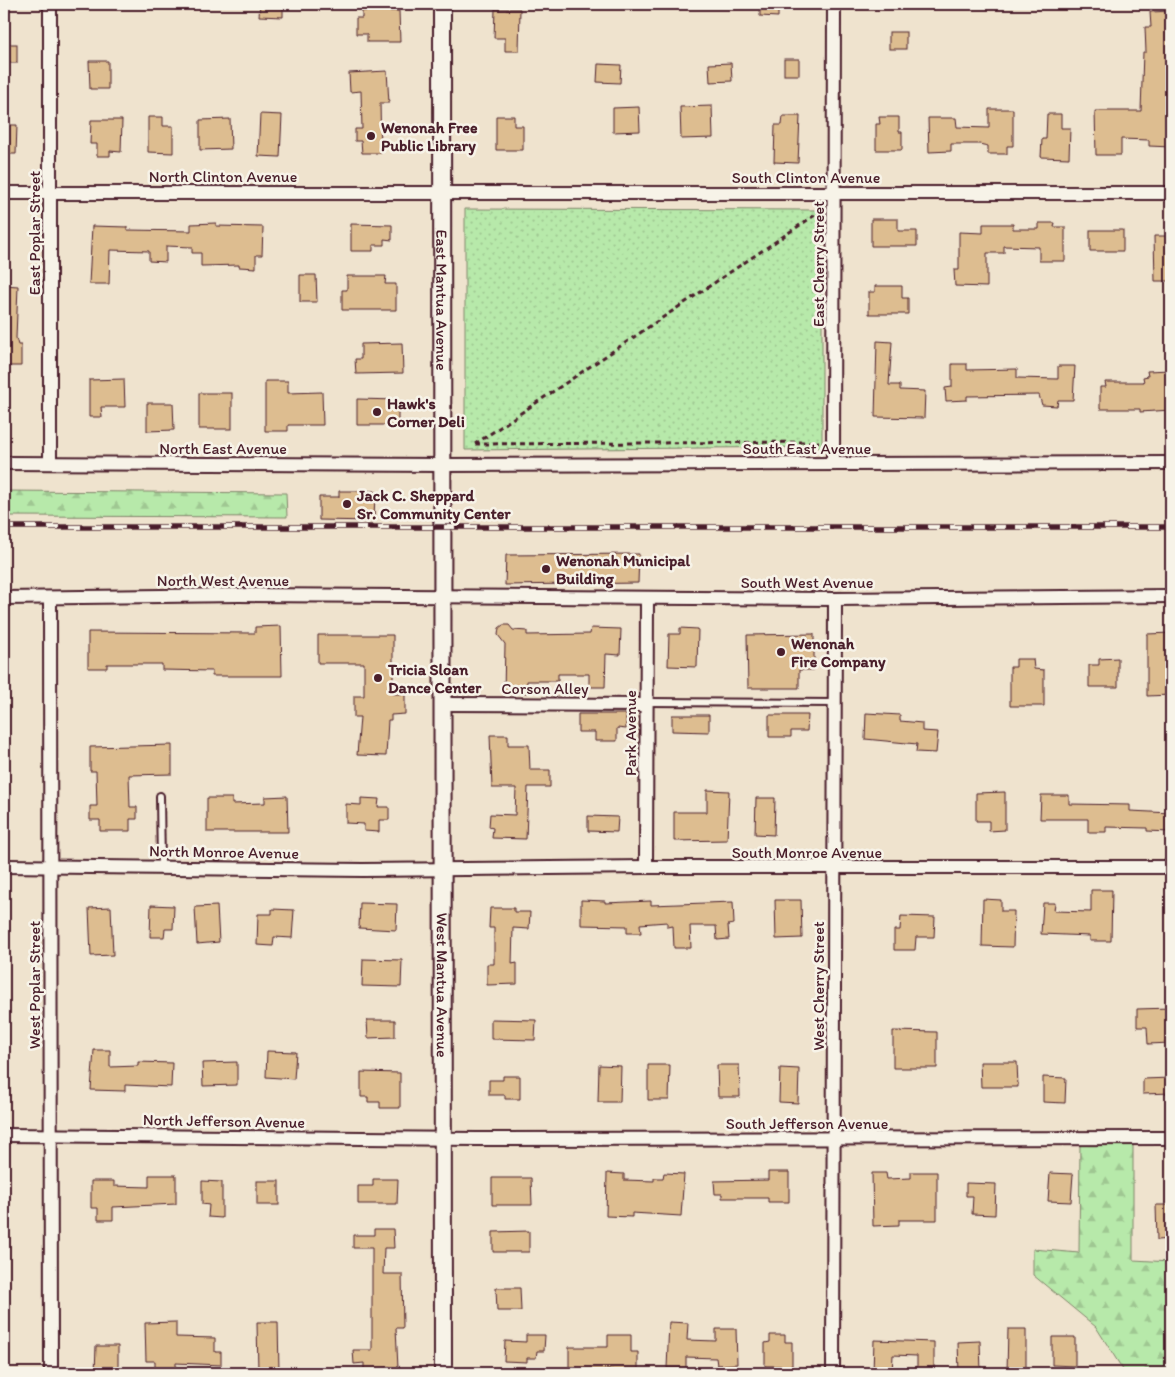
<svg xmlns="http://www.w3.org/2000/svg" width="1175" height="1377" font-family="Itim,sans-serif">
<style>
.forest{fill:url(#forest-firs);stroke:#80846a}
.park{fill:url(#park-dots);stroke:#80846a}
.building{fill:#ddbd90;stroke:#4a1f2b}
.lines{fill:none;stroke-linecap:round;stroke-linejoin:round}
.service-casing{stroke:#4a1f2b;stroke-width:10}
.minor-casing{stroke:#4a1f2b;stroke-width:16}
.tertiary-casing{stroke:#4a1f2b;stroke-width:20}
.path{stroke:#4a1f2b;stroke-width:3;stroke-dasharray:5 4;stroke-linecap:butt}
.service{stroke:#f7f3e8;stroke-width:6}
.minor{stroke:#f7f3e8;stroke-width:12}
.tertiary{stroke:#f7f3e8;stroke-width:16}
.rail-casing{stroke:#4a1f2b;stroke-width:5.5}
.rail{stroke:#f7f3e8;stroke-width:4;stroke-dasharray:11;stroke-linecap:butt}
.poi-dot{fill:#4a1f2b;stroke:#f7f3e8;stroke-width:2}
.labels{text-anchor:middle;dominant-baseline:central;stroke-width:5;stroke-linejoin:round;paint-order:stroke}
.poi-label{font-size:16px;font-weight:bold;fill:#4a1f2b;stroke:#f7f3e8;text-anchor:start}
.street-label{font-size:16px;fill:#4a1f2b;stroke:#f7f3e8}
</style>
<defs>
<pattern id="forest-firs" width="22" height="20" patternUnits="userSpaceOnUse" patternTransform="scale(1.25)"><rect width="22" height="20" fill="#b7e9aa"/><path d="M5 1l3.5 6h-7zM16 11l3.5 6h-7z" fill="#9fc792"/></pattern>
<pattern id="park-dots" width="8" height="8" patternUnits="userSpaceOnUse" patternTransform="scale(1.25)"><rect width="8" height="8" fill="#b7e9aa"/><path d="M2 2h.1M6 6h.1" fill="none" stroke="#9fc792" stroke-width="1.8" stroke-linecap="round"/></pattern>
</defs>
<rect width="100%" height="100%" fill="#efe3ce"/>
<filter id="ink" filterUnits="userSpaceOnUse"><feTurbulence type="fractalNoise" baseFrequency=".02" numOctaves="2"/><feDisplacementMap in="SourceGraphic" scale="10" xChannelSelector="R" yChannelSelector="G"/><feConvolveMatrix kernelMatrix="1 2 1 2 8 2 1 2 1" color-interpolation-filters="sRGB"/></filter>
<g filter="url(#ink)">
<g class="forest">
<path d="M 4,491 L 286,493 L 287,517 L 4,516 Z"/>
<path d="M 1080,1142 L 1133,1143 L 1133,1260 L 1171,1262 L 1171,1373 L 1125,1373 L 1096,1327 L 1033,1275 L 1033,1249 L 1079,1253 Z"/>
</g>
<path class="park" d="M 465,209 L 822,210 L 822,447 L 465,450 Z"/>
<g class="building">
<path d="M 260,4 L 283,4 L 283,17 L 259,16 Z"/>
<path d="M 760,4 L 778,4 L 778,17 L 760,16 Z"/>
<path d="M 495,9 L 520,9 L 519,51 L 505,51 L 505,38 L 494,38 Z"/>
<path d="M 362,11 L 399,11 L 400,42 L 367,42 L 367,34 L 356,34 L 356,18 L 362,18 Z"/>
<path d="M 1171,11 L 1171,147 L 1149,146 L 1149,140 L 1121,139 L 1121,155 L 1096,155 L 1095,111 L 1141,111 L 1143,52 L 1146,52 L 1145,27 L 1151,27 L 1150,12 Z"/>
<rect x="889" y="32" width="17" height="17"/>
<rect x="4" y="44" width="13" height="19"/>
<rect x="784" y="59" width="15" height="16"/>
<path d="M 89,61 L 108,61 L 108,89 L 90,89 Z"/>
<path d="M 731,63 L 732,81 L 710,82 L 709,64 Z"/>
<path d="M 598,64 L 621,65 L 620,83 L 597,82 Z"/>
<path d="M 387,71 L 389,103 L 380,103 L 381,153 L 362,153 L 361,141 L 355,141 L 355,129 L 362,129 L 361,91 L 350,92 L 349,73 Z"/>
<path d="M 712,106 L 713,138 L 681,139 L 680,107 Z"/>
<path d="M 639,107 L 640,131 L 613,132 L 613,108 Z"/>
<path d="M 989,109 L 1013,109 L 1013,146 L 1007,146 L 1007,154 L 988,154 L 988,146 L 979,144 L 951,144 L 951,151 L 929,152 L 928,118 L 956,118 L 957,127 L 989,128 Z"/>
<path d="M 260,114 L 282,115 L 280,157 L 258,156 Z"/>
<path d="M 1047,114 L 1061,114 L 1061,128 L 1070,128 L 1069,158 L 1041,157 L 1042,139 L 1046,139 Z"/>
<path d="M 496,116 L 514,116 L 514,126 L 523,126 L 523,150 L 496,150 Z"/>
<path d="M 783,116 L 800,116 L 798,163 L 774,162 L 775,125 L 782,125 Z"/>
<path d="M 148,117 L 163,117 L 163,126 L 173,126 L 173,153 L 148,152 Z"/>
<path d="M 879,117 L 899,117 L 899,132 L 902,132 L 902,150 L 876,150 L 876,124 L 880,124 Z"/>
<path d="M 230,119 L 231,149 L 200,150 L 200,120 Z"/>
<path d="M 91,120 L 122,120 L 121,152 L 110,151 L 110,156 L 97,156 L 97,144 L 90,144 Z"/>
<path d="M 4,125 L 17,125 L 16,154 L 4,154 Z"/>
<path d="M 871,219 L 898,219 L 898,231 L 917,231 L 917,246 L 871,246 Z"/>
<path d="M 216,223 L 216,226 L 263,227 L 262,255 L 256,255 L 256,268 L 239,267 L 239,265 L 201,266 L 201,253 L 192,253 L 192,247 L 166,246 L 166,262 L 149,261 L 149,251 L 110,250 L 109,284 L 89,284 L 92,226 L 127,227 L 127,230 L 191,231 L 191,224 Z"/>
<path d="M 1039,223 L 1055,223 L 1054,227 L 1065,227 L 1065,261 L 1039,261 L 1039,247 L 1004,246 L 1004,253 L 987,253 L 987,287 L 955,286 L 954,270 L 959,270 L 959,232 L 983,233 L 983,224 L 1013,224 L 1013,229 L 1039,229 Z"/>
<path d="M 351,224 L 392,225 L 392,240 L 384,239 L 384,245 L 373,245 L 373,251 L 351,251 Z"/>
<rect x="1090" y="230" width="33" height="21"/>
<path d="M 1154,236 L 1171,236 L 1171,281 L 1155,281 Z"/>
<path d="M 300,275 L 316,275 L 317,302 L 300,302 Z"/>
<path d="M 347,276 L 386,276 L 385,284 L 396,284 L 396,310 L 342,310 L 342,290 L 347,290 Z"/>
<path d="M 4,285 L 18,286 L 16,338 L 18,345 L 21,345 L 21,366 L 4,366 Z"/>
<path d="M 875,286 L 902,286 L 902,298 L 908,298 L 908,314 L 869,314 L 869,292 L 875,292 Z"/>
<path d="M 877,341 L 892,342 L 889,385 L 900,385 L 900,390 L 925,391 L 924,418 L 875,417 Z"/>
<path d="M 402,343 L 403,373 L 356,374 L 355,359 L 361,359 L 361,344 Z"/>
<path d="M 952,364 L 967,364 L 967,370 L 1017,369 L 1017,378 L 1058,379 L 1058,366 L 1075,366 L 1073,400 L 1058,400 L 1057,406 L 1042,405 L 1039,395 L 967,396 L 967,400 L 946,401 L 945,388 L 952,387 Z"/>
<path d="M 1171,370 L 1171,410 L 1140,412 L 1140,409 L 1100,409 L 1100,387 L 1106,387 L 1105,382 L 1144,382 L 1143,377 L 1148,376 L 1147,371 Z"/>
<path d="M 124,379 L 125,407 L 101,407 L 102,417 L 89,417 L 89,380 Z"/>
<path d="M 265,381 L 288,381 L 288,393 L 322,392 L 323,425 L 288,425 L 288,431 L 265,431 Z"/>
<rect x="199" y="393" width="33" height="36"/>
<path d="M 357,399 L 398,400 L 398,425 L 357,425 Z"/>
<path d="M 147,403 L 173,403 L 174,430 L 147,431 Z"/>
<path d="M 339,491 L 375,491 L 374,521 L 319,520 L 319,497 L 339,497 Z"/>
<path d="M 639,554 L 638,583 L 505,585 L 506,555 Z"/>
<path d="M 503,625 L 509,625 L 513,630 L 527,631 L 527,635 L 590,634 L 591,628 L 621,629 L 620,655 L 606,654 L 605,687 L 589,687 L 589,674 L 558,674 L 558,681 L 527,681 L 527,693 L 504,692 L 505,644 L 498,635 L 499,628 Z"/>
<path d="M 281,626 L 282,676 L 212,676 L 212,671 L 162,670 L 162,664 L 107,664 L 107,668 L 88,668 L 88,632 L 255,633 L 255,627 Z"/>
<path d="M 680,628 L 698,629 L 697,667 L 668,666 L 669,634 L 680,634 Z"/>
<path d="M 1171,633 L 1171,695 L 1147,696 L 1147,634 Z"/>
<path d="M 814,634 L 814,670 L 799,670 L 799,688 L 748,688 L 747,635 Z"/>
<path d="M 318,635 L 393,635 L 393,694 L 405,694 L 405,714 L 391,715 L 391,720 L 388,720 L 386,756 L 357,755 L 360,717 L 354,717 L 354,696 L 364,696 L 364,663 L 318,663 Z"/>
<path d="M 1118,658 L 1118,687 L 1089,687 L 1089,665 L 1099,665 L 1099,659 Z"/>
<path d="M 1016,659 L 1033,659 L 1034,669 L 1044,670 L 1044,706 L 1010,706 L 1010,667 L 1016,667 Z"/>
<path d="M 866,713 L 900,715 L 900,721 L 922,723 L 922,731 L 938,732 L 936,753 L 916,752 L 917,744 L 865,739 Z"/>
<path d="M 578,714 L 626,714 L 626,729 L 617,728 L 617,741 L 595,741 L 595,732 L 578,732 Z"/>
<path d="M 672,715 L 709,715 L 709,732 L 672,731 Z"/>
<path d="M 769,715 L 808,715 L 807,731 L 791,731 L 791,737 L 769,737 Z"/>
<path d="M 490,735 L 508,735 L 508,745 L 529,745 L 530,770 L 550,770 L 550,787 L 528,787 L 526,839 L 492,838 L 493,828 L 489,827 L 490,814 L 515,815 L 516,788 L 492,788 Z"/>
<path d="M 172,745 L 172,774 L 129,775 L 130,807 L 137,807 L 137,819 L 130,819 L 130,831 L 100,831 L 100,820 L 90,820 L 90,806 L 97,806 L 96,771 L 90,771 L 90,747 Z"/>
<path d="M 707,790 L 729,791 L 727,840 L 674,841 L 674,812 L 707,812 Z"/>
<path d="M 1005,792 L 1005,830 L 989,831 L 989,821 L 976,821 L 976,793 Z"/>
<path d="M 1041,795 L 1069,795 L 1069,804 L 1130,805 L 1130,811 L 1171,813 L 1171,832 L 1147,831 L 1147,828 L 1106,827 L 1106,832 L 1088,832 L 1088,819 L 1040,819 Z"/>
<path d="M 287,796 L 288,832 L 207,832 L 207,798 L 232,798 L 232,804 L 265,803 L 265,797 Z"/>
<path d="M 361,798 L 379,799 L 378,807 L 389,807 L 389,820 L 379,820 L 379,832 L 364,831 L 364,824 L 346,823 L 346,804 L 361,805 Z"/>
<path d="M 756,798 L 775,798 L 774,835 L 755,834 Z"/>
<path d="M 588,816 L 618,817 L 617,832 L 588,831 Z"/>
<path d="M 1091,890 L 1112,890 L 1111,941 L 1090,941 L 1090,936 L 1041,934 L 1043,903 L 1055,903 L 1054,911 L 1091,912 Z"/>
<path d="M 983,899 L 1001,900 L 1001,911 L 1014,911 L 1013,947 L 982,946 Z"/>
<path d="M 581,900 L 605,901 L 605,903 L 651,901 L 651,905 L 733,902 L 734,924 L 728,925 L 729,939 L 717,940 L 716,926 L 690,926 L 691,948 L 674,948 L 673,926 L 667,927 L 667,922 L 640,924 L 641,933 L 627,933 L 627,926 L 581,925 Z"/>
<path d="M 775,900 L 801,900 L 802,938 L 776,939 Z"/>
<path d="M 360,903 L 397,904 L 396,930 L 359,928 Z"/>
<path d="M 151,905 L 174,906 L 173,929 L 165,929 L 164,937 L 150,937 Z"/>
<path d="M 217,906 L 219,942 L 197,944 L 195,907 Z"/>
<path d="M 111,907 L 113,955 L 91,956 L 89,908 Z"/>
<path d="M 490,908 L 514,908 L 514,912 L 530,912 L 529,929 L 513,928 L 512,964 L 517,963 L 517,984 L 487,985 L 487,964 L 494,964 L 494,928 L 489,928 Z"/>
<path d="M 272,909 L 294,910 L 292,938 L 274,937 L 273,946 L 257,945 L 258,914 L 272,914 Z"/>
<path d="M 901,916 L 935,917 L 934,937 L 916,937 L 915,950 L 894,950 L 894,930 L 900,930 Z"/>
<path d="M 363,959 L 402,960 L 401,987 L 362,986 Z"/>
<path d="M 1171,1008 L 1171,1043 L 1148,1044 L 1147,1027 L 1137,1027 L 1137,1009 Z"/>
<path d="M 491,1019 L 536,1020 L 535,1040 L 491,1039 Z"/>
<path d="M 367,1020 L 395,1020 L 395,1037 L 368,1038 Z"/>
<path d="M 893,1031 L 937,1032 L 937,1068 L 893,1068 Z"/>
<path d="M 94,1050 L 110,1050 L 110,1067 L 138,1066 L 138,1062 L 172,1063 L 171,1087 L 125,1085 L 125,1091 L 91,1090 Z"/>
<path d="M 267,1051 L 296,1052 L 294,1079 L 266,1077 Z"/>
<path d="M 237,1062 L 237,1085 L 203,1086 L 202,1063 Z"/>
<path d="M 980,1062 L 1017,1062 L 1018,1087 L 981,1087 Z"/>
<path d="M 599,1065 L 621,1066 L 620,1102 L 598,1102 Z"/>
<path d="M 648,1065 L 670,1065 L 669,1100 L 648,1100 Z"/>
<path d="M 717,1065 L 739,1065 L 740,1097 L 718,1097 Z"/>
<path d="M 780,1068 L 799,1069 L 798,1103 L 779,1102 Z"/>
<path d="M 361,1072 L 400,1073 L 400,1108 L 380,1108 L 380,1102 L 368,1102 L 368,1097 L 361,1097 Z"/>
<path d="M 503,1076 L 520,1076 L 520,1099 L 505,1099 L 505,1095 L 489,1095 L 489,1080 L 503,1080 Z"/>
<path d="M 1043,1077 L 1066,1078 L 1065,1103 L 1043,1102 Z"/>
<path d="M 1171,1078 L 1171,1093 L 1143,1094 L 1143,1079 Z"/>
<path d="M 768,1172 L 789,1172 L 789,1202 L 768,1202 L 768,1198 L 722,1198 L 722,1194 L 715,1194 L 714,1181 L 768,1180 Z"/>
<path d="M 911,1172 L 937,1172 L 937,1220 L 899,1220 L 899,1225 L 873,1226 L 872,1173 L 886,1173 L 887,1179 L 911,1178 Z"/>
<path d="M 607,1173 L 624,1174 L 624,1180 L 654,1181 L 654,1178 L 663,1178 L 664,1173 L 684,1174 L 681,1216 L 632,1213 L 632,1217 L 606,1216 Z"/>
<path d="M 1050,1173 L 1073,1174 L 1071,1202 L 1048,1201 Z"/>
<path d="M 149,1175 L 176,1175 L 176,1204 L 113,1207 L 113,1220 L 98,1220 L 98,1208 L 91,1208 L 91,1181 L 114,1181 L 114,1186 L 149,1187 Z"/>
<path d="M 492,1178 L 531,1178 L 532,1205 L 492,1205 Z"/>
<path d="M 373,1179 L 398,1179 L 397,1204 L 358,1204 L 358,1186 L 373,1186 Z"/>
<path d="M 202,1181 L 222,1182 L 222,1218 L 208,1217 L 209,1205 L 202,1204 Z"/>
<rect x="257" y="1181" width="22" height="24"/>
<path d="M 966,1183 L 996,1184 L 995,1215 L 972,1214 L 973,1196 L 966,1196 Z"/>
<path d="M 1156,1205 L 1171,1205 L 1170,1239 L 1157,1240 Z"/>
<path d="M 374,1229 L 393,1229 L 394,1248 L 384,1248 L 383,1274 L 402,1274 L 403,1328 L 396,1328 L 398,1368 L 384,1368 L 384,1373 L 364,1373 L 364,1363 L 354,1364 L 353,1350 L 372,1350 L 372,1248 L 353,1248 L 353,1235 L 374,1235 Z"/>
<path d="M 529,1231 L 529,1252 L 493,1252 L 493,1232 Z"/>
<path d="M 496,1288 L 520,1288 L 521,1311 L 497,1311 Z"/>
<path d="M 176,1322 L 176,1337 L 215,1338 L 215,1352 L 221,1352 L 221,1365 L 176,1363 L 176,1369 L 155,1369 L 155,1361 L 146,1361 L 145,1323 Z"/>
<path d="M 257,1322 L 278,1322 L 279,1371 L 258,1371 Z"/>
<path d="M 669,1322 L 688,1323 L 687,1340 L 716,1341 L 716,1329 L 736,1329 L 737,1364 L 717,1365 L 716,1358 L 686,1357 L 686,1368 L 667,1368 Z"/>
<path d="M 1008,1329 L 1026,1329 L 1026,1372 L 1007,1372 Z"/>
<path d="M 526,1335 L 545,1335 L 544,1351 L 537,1351 L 536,1358 L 527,1358 L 527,1362 L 504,1361 L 505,1341 L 526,1342 Z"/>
<path d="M 608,1335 L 631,1335 L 631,1352 L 638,1352 L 638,1373 L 613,1373 L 613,1370 L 569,1370 L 569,1347 L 608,1347 Z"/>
<path d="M 770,1335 L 785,1335 L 785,1342 L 792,1342 L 792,1366 L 765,1366 L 765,1343 L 770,1342 Z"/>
<path d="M 1052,1337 L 1075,1337 L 1075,1366 L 1052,1365 Z"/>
<path d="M 874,1340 L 934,1342 L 934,1373 L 917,1373 L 917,1356 L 893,1355 L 892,1373 L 873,1373 Z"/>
<path d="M 980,1341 L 981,1373 L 959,1373 L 958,1342 Z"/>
<path d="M 96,1346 L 118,1346 L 118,1373 L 95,1373 Z"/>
</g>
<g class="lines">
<defs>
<g id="service">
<path d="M 646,702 L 835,703"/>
<path d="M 160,796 L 161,867"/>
</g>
<g id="minor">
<path d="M 50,4 L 50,463"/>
<path d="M 4,193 L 1171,193"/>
<path d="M 4,463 L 443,465 L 1171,463"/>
<path d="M 833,464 L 834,4"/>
<path d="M 4,598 L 239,595 L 835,599 L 1171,596"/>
<path d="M 50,598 L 51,1373"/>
<path d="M 443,704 L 646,705"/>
<path d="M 4,866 L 363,870 L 646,867 L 1171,867"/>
<path d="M 646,867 L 647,598"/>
<path d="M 4,1135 L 476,1139 L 1171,1138"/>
<path d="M 833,1373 L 835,599"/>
</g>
<g id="tertiary">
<path id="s1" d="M 442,4 L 443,1373"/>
</g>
</defs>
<use href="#service" class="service-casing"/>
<use href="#minor" class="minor-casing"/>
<use href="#tertiary" class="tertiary-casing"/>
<g class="path">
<path d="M 475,444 L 821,211"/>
<path d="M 475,444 L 819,442"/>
</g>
<use href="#service" class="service"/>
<use href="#minor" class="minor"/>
<use href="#tertiary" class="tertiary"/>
<defs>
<path id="rail" d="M 4,527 L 1171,527"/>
</defs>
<use href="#rail" class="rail-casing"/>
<use href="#rail" class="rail"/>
</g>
</g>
<g class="poi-dot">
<circle cx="371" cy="136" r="5"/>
<circle cx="377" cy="412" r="5"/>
<circle cx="347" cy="504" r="5"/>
<circle cx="546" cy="569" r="5"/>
<circle cx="781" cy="652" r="5"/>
<circle cx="378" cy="678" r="5"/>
</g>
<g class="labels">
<g class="poi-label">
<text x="381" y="127">Wenonah Free<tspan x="381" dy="18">Public Library</tspan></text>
<text x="387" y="403">Hawk's<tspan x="387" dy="18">Corner Deli</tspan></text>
<text x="357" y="495">Jack C. Sheppard<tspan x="357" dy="18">Sr. Community Center</tspan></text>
<text x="556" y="560">Wenonah Municipal<tspan x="556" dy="18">Building</tspan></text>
<text x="791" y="643">Wenonah<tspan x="791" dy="18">Fire Company</tspan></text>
<text x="388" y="669">Tricia Sloan<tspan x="388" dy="18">Dance Center</tspan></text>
</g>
<g class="street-label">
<text x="223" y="176">North Clinton Avenue</text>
<text x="806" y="177">South Clinton Avenue</text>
<text transform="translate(34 233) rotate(-90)">East Poplar Street</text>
<text transform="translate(818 264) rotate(-90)">East Cherry Street</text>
<text stroke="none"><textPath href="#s1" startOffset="296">East Mantua Avenue</textPath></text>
<text x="223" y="448">North East Avenue</text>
<text x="807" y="448">South East Avenue</text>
<text x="223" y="580">North West Avenue</text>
<text x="807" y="582">South West Avenue</text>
<text x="545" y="688">Corson Alley</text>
<text transform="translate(630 733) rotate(-90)">Park Avenue</text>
<text transform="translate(224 852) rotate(1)">North Monroe Avenue</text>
<text x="807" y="852">South Monroe Avenue</text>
<text transform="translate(34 985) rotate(-90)">West Poplar Street</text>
<text stroke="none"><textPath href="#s1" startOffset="981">West Mantua Avenue</textPath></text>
<text transform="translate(818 986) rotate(-90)">West Cherry Street</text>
<text transform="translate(224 1121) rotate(1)">North Jefferson Avenue</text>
<text x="807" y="1123">South Jefferson Avenue</text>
</g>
</g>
<rect width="1175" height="1377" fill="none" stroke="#f7f3e8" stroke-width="20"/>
<rect x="10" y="10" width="1155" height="1357" fill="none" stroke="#4a1f2b" stroke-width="2" filter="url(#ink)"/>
</svg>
